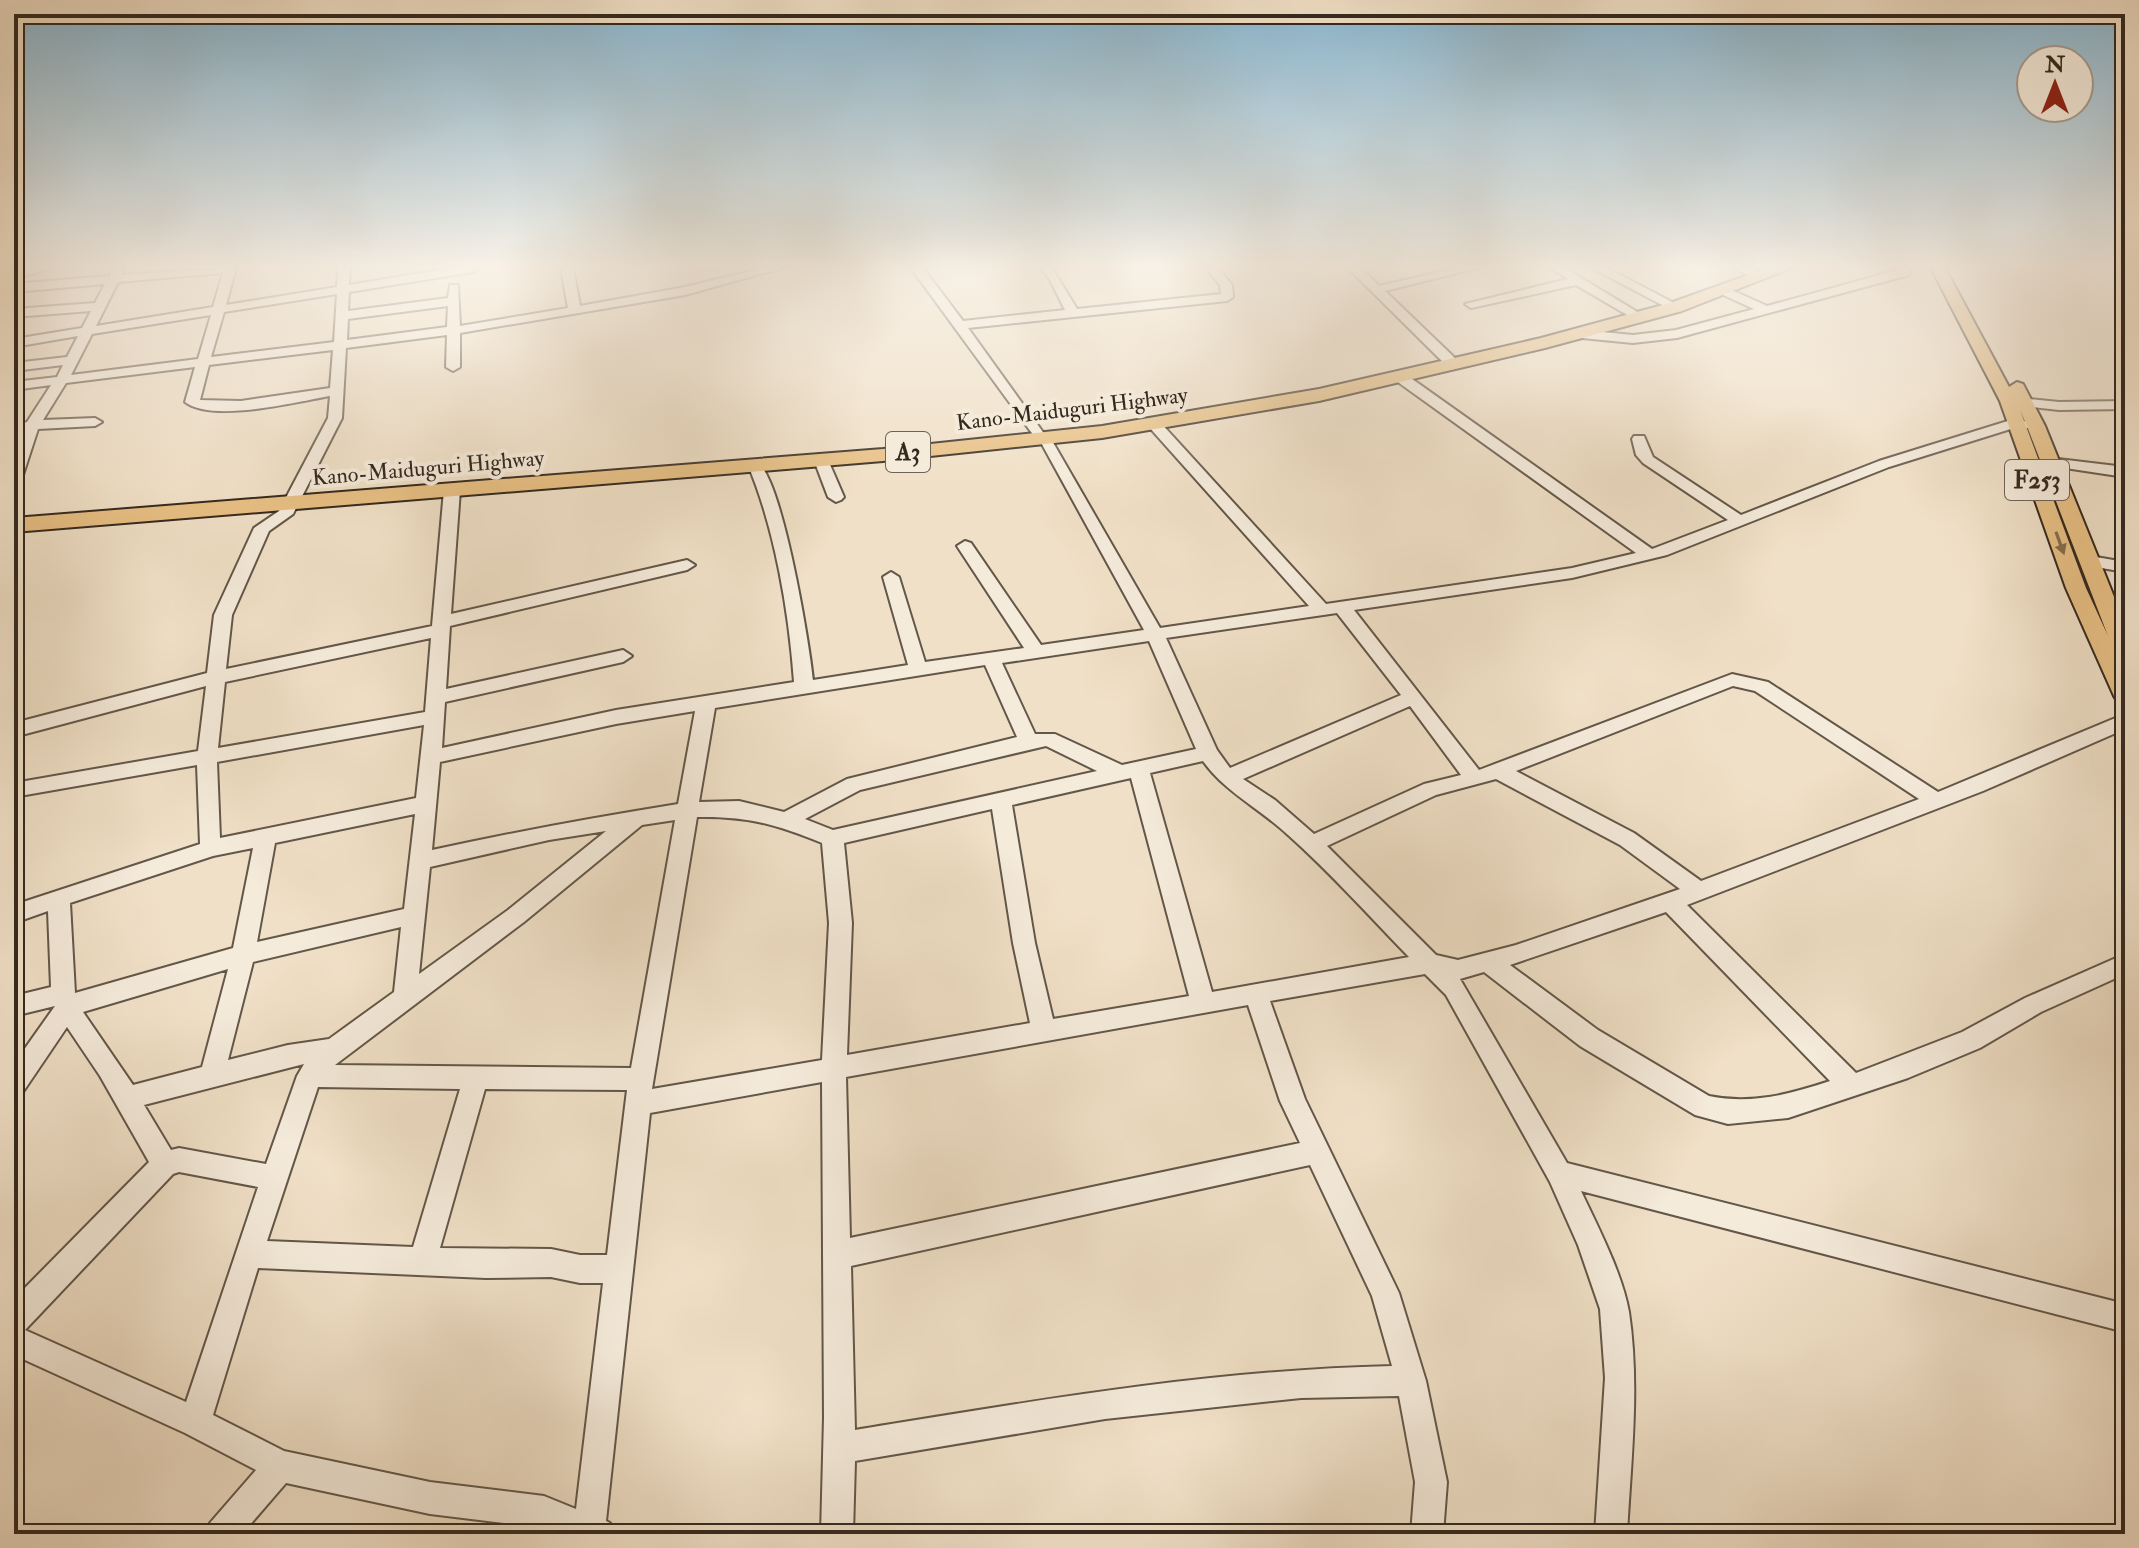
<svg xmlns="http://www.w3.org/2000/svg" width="2139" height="1548" font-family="'IM FELL Double Pica',serif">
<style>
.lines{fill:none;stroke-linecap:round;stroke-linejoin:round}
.minor-casing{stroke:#635749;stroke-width:4}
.major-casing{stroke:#34291f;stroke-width:4}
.highway-casing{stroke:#34291f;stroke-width:4}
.minor{fill:#f5ebdb;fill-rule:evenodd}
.major{fill:#e8c084;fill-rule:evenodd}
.highway{fill:#e8c084;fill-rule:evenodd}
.oneway{fill:#856d4c}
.labels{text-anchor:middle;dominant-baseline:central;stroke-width:8;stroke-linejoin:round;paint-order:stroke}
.far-street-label{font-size:22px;fill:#34291f;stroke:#f5ebdb}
.shield{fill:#f5ebdb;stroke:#6e6357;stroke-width:2}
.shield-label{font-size:24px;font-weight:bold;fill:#34291f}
</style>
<rect width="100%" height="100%" fill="#f0e0c7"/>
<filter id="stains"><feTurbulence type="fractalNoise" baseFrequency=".0025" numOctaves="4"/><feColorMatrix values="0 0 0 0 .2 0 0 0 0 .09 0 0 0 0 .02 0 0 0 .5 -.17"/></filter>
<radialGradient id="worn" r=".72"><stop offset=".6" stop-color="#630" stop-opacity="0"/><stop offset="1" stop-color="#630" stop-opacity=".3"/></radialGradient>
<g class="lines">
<defs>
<g id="minor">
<path d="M 30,268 L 51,268 L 14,279 L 14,271 Z"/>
<path d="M 113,268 L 125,268 L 121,275 L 236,268 L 226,305 L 337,287 L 338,268 L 350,268 L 349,285 L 452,268 L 479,268 L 473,272 L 349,292 L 348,311 L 448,298 L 450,285 L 458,285 L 460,326 L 568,308 L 561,268 L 573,268 L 580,306 L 685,287 L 763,268 L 782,268 L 685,295 L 460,333 L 460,367 L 453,371 L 446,367 L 447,335 L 346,348 L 342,418 L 293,514 L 269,531 L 232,615 L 226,669 L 432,626 L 444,490 L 452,485 L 460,490 L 451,614 L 687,560 L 695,565 L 687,570 L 450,626 L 446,689 L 623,650 L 632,656 L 623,662 L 445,702 L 442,748 L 616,710 L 794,682 C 789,612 775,529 748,465 L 755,461 C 781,469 810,647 813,680 L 908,665 L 883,577 L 891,572 L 899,577 L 925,662 L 1024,648 L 957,546 L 965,541 L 971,543 L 1041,645 L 1144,630 L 1038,437 L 1034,436 L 911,268 L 923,268 L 963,321 L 1065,310 L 1049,278 L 1040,268 L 1052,268 L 1077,309 L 1221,294 L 1220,285 L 1206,268 L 1218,268 L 1232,285 L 1233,297 L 1227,301 L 968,328 L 1045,435 L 1051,439 L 1160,628 L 1309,606 L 1149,427 L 1147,424 L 1154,420 L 1159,421 L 1326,604 L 1572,568 L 1636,553 L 1395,380 L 1395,374 L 1405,374 L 1652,549 L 1728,520 L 1643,463 L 1636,455 L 1632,439 L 1634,436 L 1644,436 L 1653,457 L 1741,515 L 1879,461 L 2011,420 L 2041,423 L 2041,429 L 2017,427 L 1889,467 L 1667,555 L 1572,578 L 1354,610 L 1479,770 L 1732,674 L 1768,682 L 1938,792 L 2125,714 L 2125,729 L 1983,791 L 1687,905 L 1856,1073 L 1962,1032 L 2025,998 L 2125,954 L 2125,974 L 2041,1012 L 1980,1048 L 1908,1078 L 1788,1118 L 1728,1124 L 1695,1115 L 1580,1046 L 1484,972 L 1460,979 L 1567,1163 L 2125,1304 L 2125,1332 L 1581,1191 C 1598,1227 1622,1273 1629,1312 C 1640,1385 1631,1461 1627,1534 L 1595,1534 L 1605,1378 L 1600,1309 L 1578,1245 L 1550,1182 L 1446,995 L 1425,974 L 1270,1001 L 1305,1099 L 1399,1293 L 1426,1381 L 1447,1482 L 1443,1534 L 1411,1534 L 1415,1482 L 1399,1396 L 1301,1398 L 1105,1419 L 855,1461 L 853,1534 L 821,1534 L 824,1418 L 822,1082 L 650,1113 L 606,1521 L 610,1523 L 615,1534 L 559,1534 L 544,1528 L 430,1514 L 286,1483 L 242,1534 L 205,1534 L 210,1523 L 256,1470 L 185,1433 L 14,1355 L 14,1299 L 149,1162 L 100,1076 L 67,1027 L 23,1092 L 14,1095 L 14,1064 L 55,1006 L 14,1016 L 14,996 L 51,987 L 48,911 L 14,923 L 14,905 L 200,844 L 197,765 L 14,797 L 14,783 L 198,751 L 206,686 L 14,737 L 14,723 L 207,673 L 214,615 L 254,528 L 279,511 L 328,418 L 330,396 C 296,402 212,423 185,402 L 195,367 L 66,383 L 43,420 L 95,418 L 102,422 L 95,426 L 38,429 L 22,478 L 14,483 L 14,456 L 22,432 L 14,433 L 14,425 L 27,422 L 51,385 L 14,390 L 14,382 L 57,377 L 63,365 L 14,371 L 14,363 L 67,357 L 78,336 L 14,347 L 14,339 L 82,328 L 91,311 L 14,317 L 14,309 L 95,303 L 105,284 L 14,292 L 14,284 L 109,276 ZM 223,273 L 213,307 L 96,326 L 118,282 ZM 337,294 L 334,342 L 211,357 L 224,312 ZM 448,306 L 447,327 L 347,340 L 348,319 ZM 211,315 L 198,359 L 71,375 L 92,334 ZM 333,350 L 330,388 L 241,401 L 200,400 L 209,365 ZM 1337,613 L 1401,695 L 1230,768 L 1217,750 L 1166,638 ZM 431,638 L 425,712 L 218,748 L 225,682 ZM 1149,641 L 1196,749 L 1122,765 L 1055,734 L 1035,734 L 1002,663 ZM 985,665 L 1017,737 L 847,779 L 784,812 L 739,801 L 699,802 L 715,708 ZM 1733,686 L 1755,691 L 1919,799 L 1701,881 L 1634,833 L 1516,771 ZM 1410,706 L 1461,775 L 1424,784 L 1314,834 L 1275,800 L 1243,779 ZM 695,711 L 678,804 C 597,817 514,832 432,850 L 440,762 L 616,724 ZM 424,725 L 416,798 L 220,838 L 217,762 ZM 1046,746 L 1097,771 L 833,830 L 805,819 L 860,790 ZM 1203,761 C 1225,792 1259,808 1287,834 C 1330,872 1369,916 1409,957 L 1212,992 L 1150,773 ZM 1131,778 L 1189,996 L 1053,1019 L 1035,943 L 1012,805 ZM 1496,779 L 1620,845 L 1680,889 L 1516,945 L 1458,960 L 1436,955 L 1327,846 L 1436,795 ZM 992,809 L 1013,943 L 1030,1023 L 847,1055 L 852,923 L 844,843 ZM 415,814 L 404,909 L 257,942 L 275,843 ZM 697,817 C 747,816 775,824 822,843 L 829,923 L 822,1060 L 652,1089 ZM 675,820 L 631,1068 L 335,1065 L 524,922 L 642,825 ZM 606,831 L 508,910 L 419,974 L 430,867 L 549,840 ZM 253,848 L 233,948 L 75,993 L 70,903 L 213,856 ZM 1666,912 L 1830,1081 C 1790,1094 1752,1105 1709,1096 L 1598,1030 L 1510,965 ZM 401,927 L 394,992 L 329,1039 L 288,1045 L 228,1060 L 253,962 ZM 228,969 L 202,1067 L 133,1085 L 83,1012 ZM 1248,1005 L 1280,1101 L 1300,1143 L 850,1238 L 846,1077 ZM 304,1064 L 297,1076 L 266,1164 L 179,1148 L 171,1150 L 144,1105 ZM 318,1087 L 460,1089 L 413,1247 L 267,1241 ZM 485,1089 L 627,1090 L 607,1255 L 580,1255 L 551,1249 L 440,1248 ZM 1310,1165 L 1372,1296 L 1392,1366 C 1211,1370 1033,1401 855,1430 L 851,1266 ZM 179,1172 L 258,1187 L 186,1402 L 25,1330 L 173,1174 ZM 258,1268 L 486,1278 L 551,1277 L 580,1283 L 603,1283 L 576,1509 L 544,1496 L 430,1482 L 284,1451 L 213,1415 Z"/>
<path d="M 1348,268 L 1361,268 L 1379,286 L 1457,268 L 1477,268 L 1385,291 L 1458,361 L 1458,367 L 1448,367 Z"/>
<path d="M 1551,268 L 1565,268 L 1639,313 L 1629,316 L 1576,285 L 1471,308 L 1465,304 L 1568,279 Z"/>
<path d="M 1592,268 L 1607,268 L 1674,303 L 1664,306 Z"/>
<path d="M 1735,268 L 1750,268 L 1766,277 L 1756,280 Z"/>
<path d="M 1905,268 L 1911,272 L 1909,275 L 1677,338 L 1633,343 L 1582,338 L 1576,334 L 1582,330 L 1633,335 L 1676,330 L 1754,309 L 1721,294 L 1719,291 L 1725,287 L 1767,306 Z"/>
<path d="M 2009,397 L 2059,402 L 2125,401 L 2125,409 L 2059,410 L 2004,404 L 2004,398 Z"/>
<path d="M 821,456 L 828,460 L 844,497 L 841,500 L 836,502 L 828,497 L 814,460 Z"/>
<path d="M 2050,458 L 2125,467 L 2125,477 L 2045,465 L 2043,462 Z"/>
<path d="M 2090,556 L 2125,562 L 2125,572 L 2084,565 L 2082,561 Z"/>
</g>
<path id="major" d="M 1931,268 L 1945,268 L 2009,387 L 2017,382 L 2023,384 L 2045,426 L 2125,624 L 2125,658 L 2118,656 L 2125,672 L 2125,704 L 2117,701 L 2114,696 L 2066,588 L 2000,401 ZM 2020,410 L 2027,426 L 2108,636 L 2086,588 Z"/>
<path id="highway" d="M 1768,268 L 1791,268 L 1682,311 L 1545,348 L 1319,401 L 1102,438 L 883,461 L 14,532 L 14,518 L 883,449 L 1102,426 L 1319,389 L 1541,338 L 1670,303 Z"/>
</defs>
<use href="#minor" class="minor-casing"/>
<use href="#major" class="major-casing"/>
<use href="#highway" class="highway-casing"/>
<use href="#minor" class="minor"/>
<use href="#major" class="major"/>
<use href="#highway" class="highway"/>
</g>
<defs><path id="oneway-solid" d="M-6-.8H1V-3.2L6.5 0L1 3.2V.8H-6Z" transform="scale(2)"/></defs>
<use class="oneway" href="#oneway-solid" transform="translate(2060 543) rotate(70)"/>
<linearGradient id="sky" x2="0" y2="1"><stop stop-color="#89b8d3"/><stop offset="0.55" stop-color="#f8f1e6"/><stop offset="1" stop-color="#f8f1e6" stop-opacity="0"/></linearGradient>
<rect width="2139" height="485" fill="url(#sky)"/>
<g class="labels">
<g class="far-street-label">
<text transform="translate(1072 409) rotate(-7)">Kano-Maiduguri Highway</text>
<text transform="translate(428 468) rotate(-5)">Kano-Maiduguri Highway</text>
</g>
<g class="shield">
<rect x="886" y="432" width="44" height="40" rx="6"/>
<rect x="2005" y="460" width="64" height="40" rx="6"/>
</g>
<g class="shield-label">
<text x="908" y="452">A3</text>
<text x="2037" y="480">F253</text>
</g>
</g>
<rect width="2139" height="1548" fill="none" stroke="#f0e0c7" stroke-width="48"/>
<rect x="16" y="16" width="2107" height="1516" fill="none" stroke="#34291f" stroke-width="4"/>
<rect x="24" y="24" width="2091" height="1500" fill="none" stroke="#34291f" stroke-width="2"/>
<g transform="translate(2055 84)"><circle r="38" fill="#f5ebdb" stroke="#a89d90" stroke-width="2"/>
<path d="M0-6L14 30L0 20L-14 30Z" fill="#8f2418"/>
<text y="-12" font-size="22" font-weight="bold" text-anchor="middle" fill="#34291f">N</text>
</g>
<rect width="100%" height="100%" filter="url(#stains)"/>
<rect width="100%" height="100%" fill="url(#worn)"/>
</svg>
